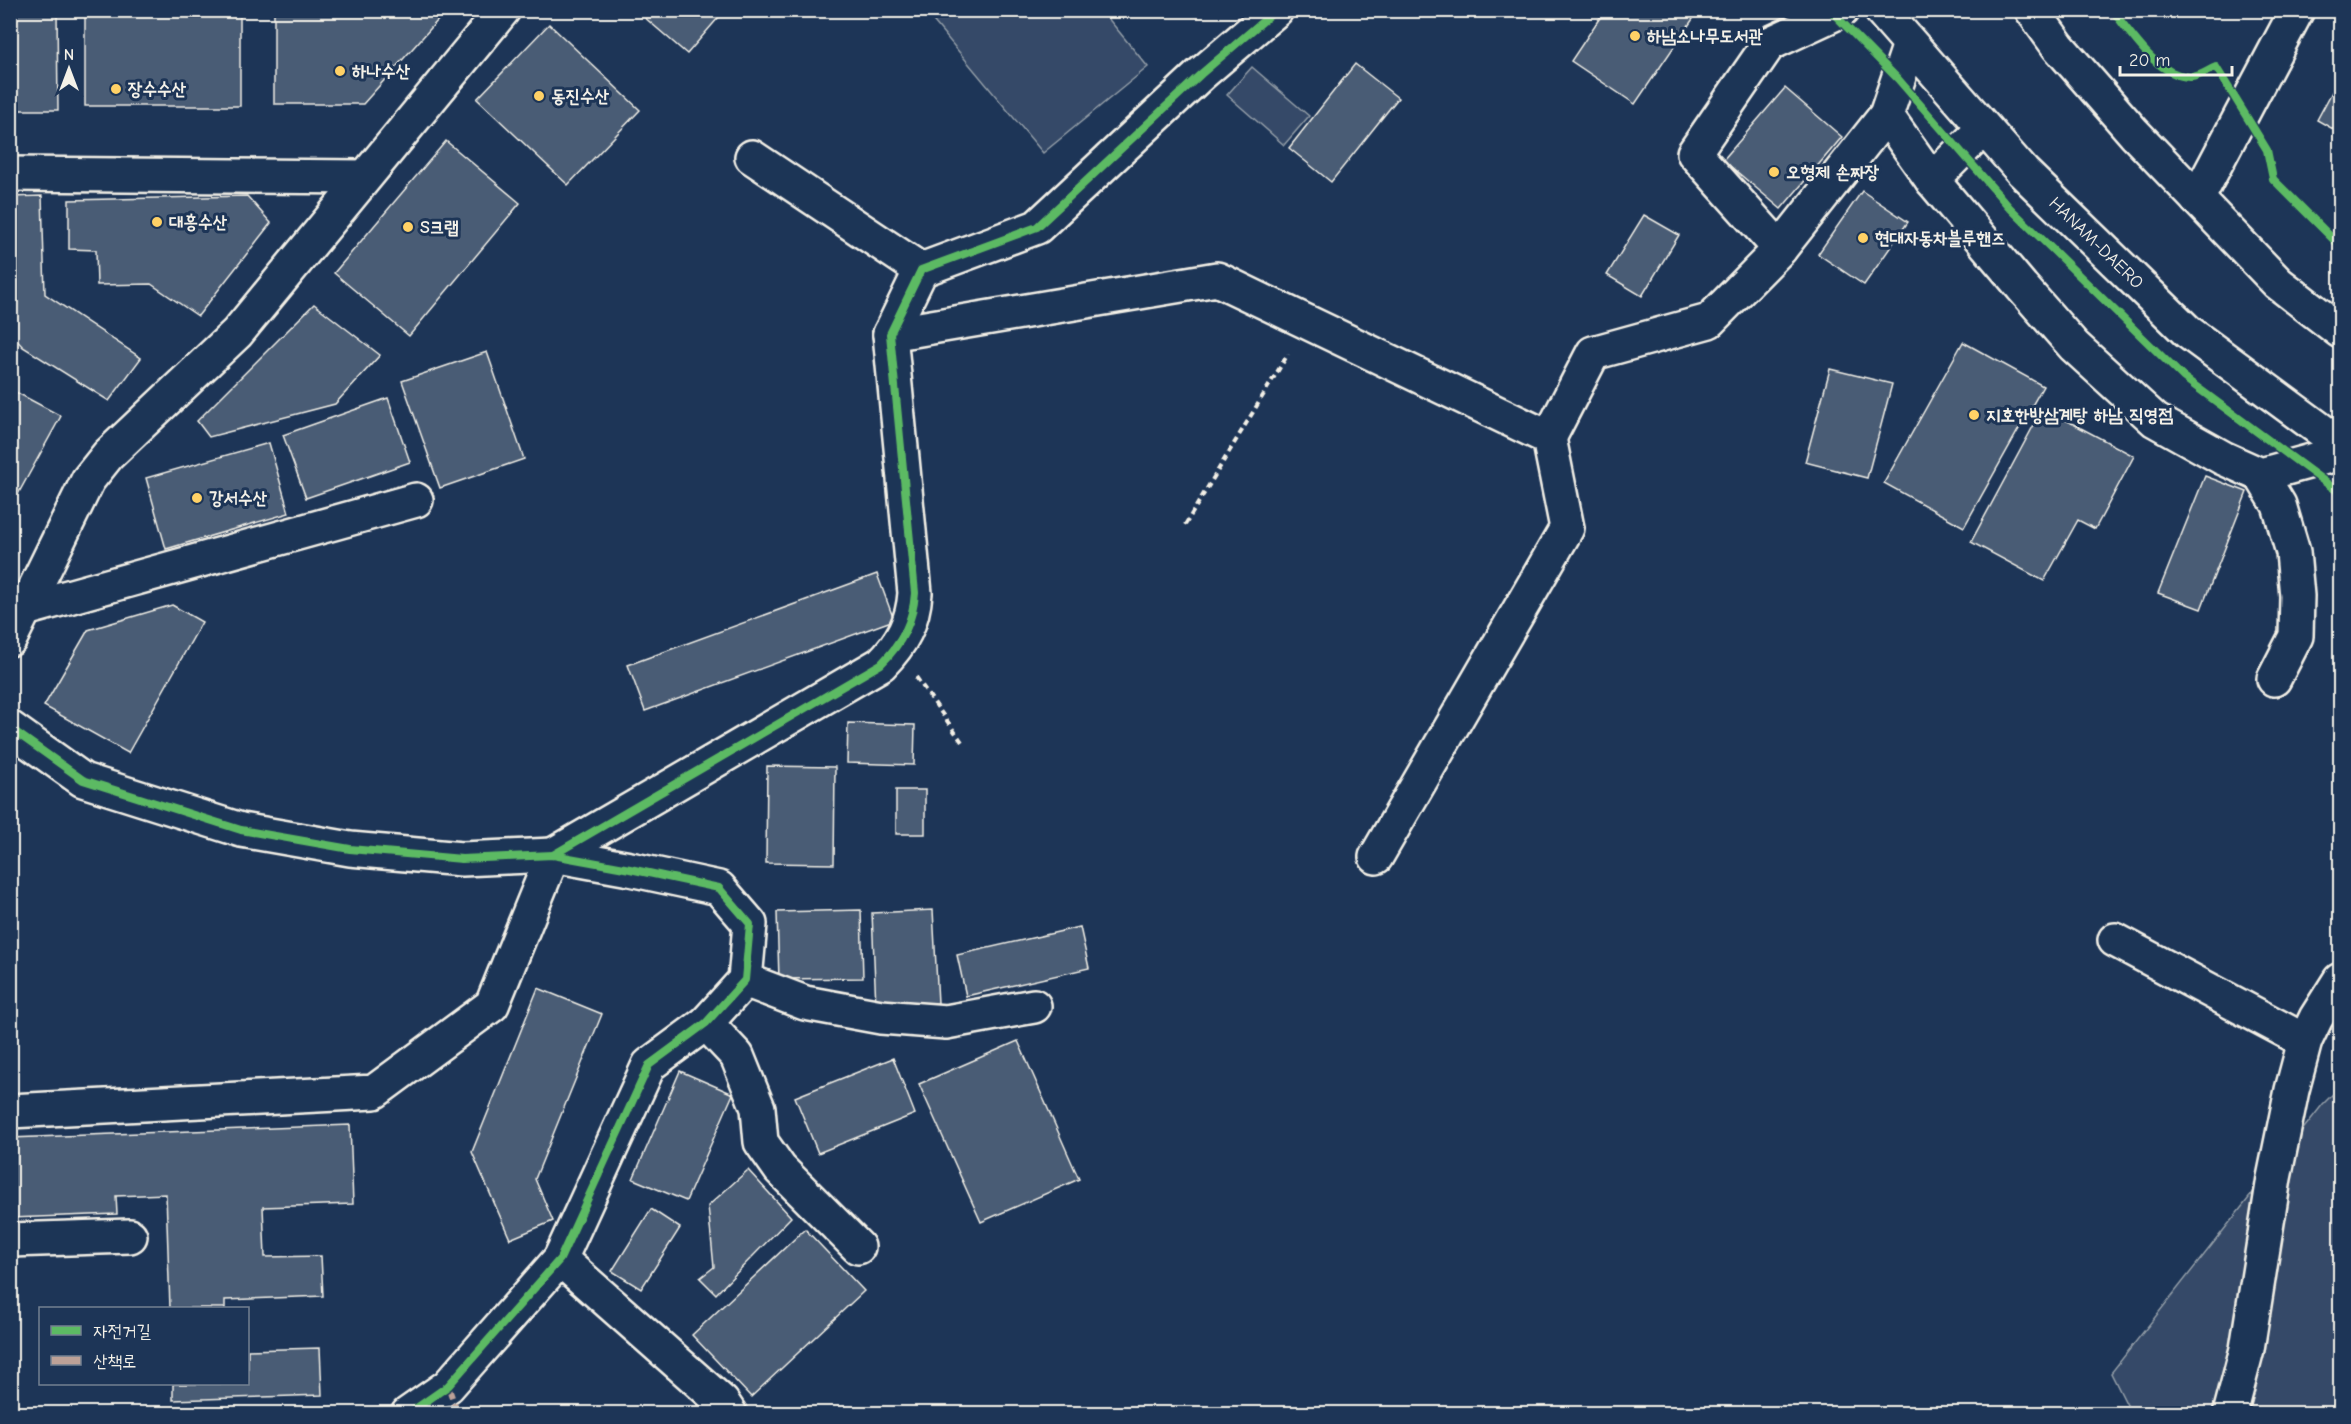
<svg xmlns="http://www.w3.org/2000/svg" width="2351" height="1424" font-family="'Comic Neue','Poor Story',sans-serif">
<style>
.green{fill:#354a67;stroke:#949ea8;stroke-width:1.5}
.building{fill:#485b74;stroke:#f4f1e8;stroke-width:1.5}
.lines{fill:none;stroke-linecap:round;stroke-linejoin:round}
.minor-casing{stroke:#f4f1e8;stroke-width:38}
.major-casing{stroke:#f4f1e8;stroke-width:38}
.path{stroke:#f4f1e8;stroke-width:4;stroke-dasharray:6 4.5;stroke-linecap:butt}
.minor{stroke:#1d3557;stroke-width:33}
.major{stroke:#1d3557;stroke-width:33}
.quiet{stroke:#bda197;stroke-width:6;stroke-dasharray:12 6;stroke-linecap:butt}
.cycleway-casing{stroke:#1d3557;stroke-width:11}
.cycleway{stroke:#5cba63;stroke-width:8}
.poi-dot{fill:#ffd166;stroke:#1d3557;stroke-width:2}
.labels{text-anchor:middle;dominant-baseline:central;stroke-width:6;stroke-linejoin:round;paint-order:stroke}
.poi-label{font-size:18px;font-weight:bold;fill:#f4f1e8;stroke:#1d3557;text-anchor:start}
.street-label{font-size:18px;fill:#f4f1e8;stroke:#1d3557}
</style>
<rect width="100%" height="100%" fill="#1d3557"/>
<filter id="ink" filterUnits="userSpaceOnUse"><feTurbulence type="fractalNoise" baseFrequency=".0167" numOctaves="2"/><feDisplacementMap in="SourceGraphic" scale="12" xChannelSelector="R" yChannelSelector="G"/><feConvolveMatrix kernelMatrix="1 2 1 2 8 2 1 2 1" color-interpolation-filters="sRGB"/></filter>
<g filter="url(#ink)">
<g class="green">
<path d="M 925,11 L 1102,11 L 1148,67 L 1043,153 Z"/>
<path d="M 1252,67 L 1309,116 L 1284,145 L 1227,95 Z"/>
<path d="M 2340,1087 L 2340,1413 L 2131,1413 L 2111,1373 L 2323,1104 Z"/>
</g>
<g class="building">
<path d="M 10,10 L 57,10 L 58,110 L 10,110 Z"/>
<rect x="85" y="10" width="155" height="96"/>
<path d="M 274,10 L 447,10 L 363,104 L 274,104 Z"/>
<path d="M 636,10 L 725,10 L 687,54 Z"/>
<path d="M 1605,10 L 1699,10 L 1635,104 L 1571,61 Z"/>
<path d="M 549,24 L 640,110 L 568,185 L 477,99 Z"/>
<path d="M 1355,64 L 1398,98 L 1331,182 L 1289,148 Z"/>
<path d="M 2340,77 L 2340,133 L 2317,120 Z"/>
<path d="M 1785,88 L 1842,137 L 1781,209 L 1723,160 Z"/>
<path d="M 446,141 L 520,203 L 409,336 L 334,273 Z"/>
<path d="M 1862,191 L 1908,222 L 1864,285 L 1818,254 Z"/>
<path d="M 42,196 L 45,294 L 141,358 L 109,401 L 23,347 L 10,333 L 10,197 Z"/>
<path d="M 247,196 L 271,223 L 198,316 L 151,284 L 97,285 L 96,250 L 69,249 L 69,200 Z"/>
<path d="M 1644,215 L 1679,235 L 1642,296 L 1607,275 Z"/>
<path d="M 314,304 L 380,355 L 335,404 L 209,437 L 197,421 Z"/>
<path d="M 1963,342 L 2043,386 L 1964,527 L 1884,483 Z"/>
<path d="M 487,352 L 524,459 L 440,488 L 402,381 Z"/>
<path d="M 1830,369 L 1892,384 L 1867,478 L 1805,462 Z"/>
<path d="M 10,389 L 61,416 L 12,505 L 10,505 Z"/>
<path d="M 388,398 L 410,462 L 306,498 L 283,435 Z"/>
<path d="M 2043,408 L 2134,456 L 2095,529 L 2078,520 L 2044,581 L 1971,542 Z"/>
<path d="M 269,443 L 289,513 L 166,549 L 146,478 Z"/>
<path d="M 2205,476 L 2247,492 L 2201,609 L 2158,593 Z"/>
<path d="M 877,574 L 894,620 L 645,711 L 628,665 Z"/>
<path d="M 172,605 L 202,622 L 128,753 L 44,706 L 88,630 Z"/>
<path d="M 848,723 L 915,725 L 914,765 L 847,763 Z"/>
<path d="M 767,766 L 835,767 L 834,864 L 766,863 Z"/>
<rect x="896" y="790" width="29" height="44"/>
<path d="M 861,910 L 863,978 L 779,979 L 777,912 Z"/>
<path d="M 933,910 L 938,1003 L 876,1006 L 872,913 Z"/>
<path d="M 1080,927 L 1089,968 L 966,996 L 957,955 Z"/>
<path d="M 538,988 L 602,1014 L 535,1179 L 553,1221 L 510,1239 L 472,1152 Z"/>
<path d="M 1018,1041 L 1079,1179 L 981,1222 L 919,1084 Z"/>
<path d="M 893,1058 L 915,1114 L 818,1153 L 795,1097 Z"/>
<path d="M 680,1071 L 733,1094 L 686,1201 L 633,1179 Z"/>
<path d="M 350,1125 L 353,1204 L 263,1207 L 265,1257 L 321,1256 L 323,1296 L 225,1300 L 225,1308 L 170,1308 L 166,1194 L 116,1196 L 117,1214 L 10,1218 L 10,1138 Z"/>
<path d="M 748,1170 L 791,1217 L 716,1294 L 700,1278 L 714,1267 L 708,1206 Z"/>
<path d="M 651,1209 L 680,1228 L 641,1289 L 612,1271 Z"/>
<path d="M 805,1229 L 864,1291 L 751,1397 L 692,1335 Z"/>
<path d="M 320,1348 L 322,1395 L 173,1400 L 173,1384 L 248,1384 L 248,1350 Z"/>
</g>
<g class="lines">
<defs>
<g id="minor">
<path d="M 1886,115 L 1932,180 L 2022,287 L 2074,346 L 2155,420 L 2223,458 L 2261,475 L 2340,453"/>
<path d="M 752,157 L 921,270"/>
<path d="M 10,174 L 364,177"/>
<path d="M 1932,180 L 1984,128"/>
<path d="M 2197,199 L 2297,10"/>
<path d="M 1780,249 L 1694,153 L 1769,44 L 1842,10"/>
<path d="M 890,334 L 1217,279 L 1549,438 L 1567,528 L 1376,857"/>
<path d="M 1549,438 L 1593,353 L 1709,321 L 1780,249 L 1886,115 L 1910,44"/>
<path d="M 2261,475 L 2279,505 L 2293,552 L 2297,596 L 2296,636 L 2274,679"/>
<path d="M 25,609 L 416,500"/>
<path d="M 10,639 L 88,480 L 108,455 L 237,333 L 503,10"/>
<path d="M 10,728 L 83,780 L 241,830 L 350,849 L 462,859 L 553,855 L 630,869 L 719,888 L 750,924 L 745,980 L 706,1023 L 649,1065 L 560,1259 L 448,1386 L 408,1414"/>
<path d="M 2115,940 L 2305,1041"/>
<path d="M 745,980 L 805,1003 L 881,1017 L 946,1022 L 1034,1006"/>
<path d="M 706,1023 L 737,1056 L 758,1108 L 761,1142 L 780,1169 L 858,1247"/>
<path d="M 10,1111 L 374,1092 L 492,1005 L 553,855 L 881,664 C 902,643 913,622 915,593 L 890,334 L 921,270 L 1037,227 L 1201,74 L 1276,10"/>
<path d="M 10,1240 L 130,1236"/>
<path d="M 560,1259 L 722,1402 L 730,1414"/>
<path d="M 2230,1414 L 2247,1349 L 2274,1178 L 2292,1090 L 2305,1041 L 2316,1018 L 2340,980"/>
</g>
<g id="major">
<path d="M 1881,10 L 2023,172 L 2188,332 L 2340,444"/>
<path d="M 2032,10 L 2058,46 L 2134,133 L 2278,283 L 2340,331"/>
</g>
</defs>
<use href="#minor" class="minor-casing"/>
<use href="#major" class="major-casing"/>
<g class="path">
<path d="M 1185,525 L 1288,354"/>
<path d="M 916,677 L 962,742"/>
</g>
<use href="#minor" class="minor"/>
<use href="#major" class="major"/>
<path class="quiet" d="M 448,1386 L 458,1414"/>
<defs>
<g id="cycleway">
<path d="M 1830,10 L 1898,79 L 2010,208 L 2183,377 L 2340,493"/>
<path d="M 2112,10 C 2132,34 2156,75 2189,77 C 2198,78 2208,70 2216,67 L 2267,150 L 2273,179 L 2340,246"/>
<path d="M 10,728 L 83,780 L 241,830 L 350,849 L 462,859 L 553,855 L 630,869 L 719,888 L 750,924 L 745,980 L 706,1023 L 649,1065 L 560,1259 L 448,1386 L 408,1414"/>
<path d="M 553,855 L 881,664 C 902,643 913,622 915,593 L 890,334 L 921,270 L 1037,227 L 1201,74 L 1276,10"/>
</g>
</defs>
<use href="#cycleway" class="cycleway-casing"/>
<use href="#cycleway" class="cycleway"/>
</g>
</g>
<g class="poi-dot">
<circle cx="1635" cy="36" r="6"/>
<circle cx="340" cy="71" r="6"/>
<circle cx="116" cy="89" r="6"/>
<circle cx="539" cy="96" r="6"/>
<circle cx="1774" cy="172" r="6"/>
<circle cx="157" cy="222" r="6"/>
<circle cx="408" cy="227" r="6"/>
<circle cx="1863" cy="238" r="6"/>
<circle cx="1974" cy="415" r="6"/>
<circle cx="197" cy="498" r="6"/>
</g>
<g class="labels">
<g class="poi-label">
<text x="1647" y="36">하남소나무도서관</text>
<text x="352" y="71">하나수산</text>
<text x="128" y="89">장수수산</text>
<text x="551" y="96">동진수산</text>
<text x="1786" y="172">오형제 손짜장</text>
<text x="169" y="222">대흥수산</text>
<text x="420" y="227">S크랩</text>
<text x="1875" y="238">현대자동차블루핸즈</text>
<text x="1986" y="415">지호한방삼계탕 하남 직영점</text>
<text x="209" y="498">강서수산</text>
</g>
<g class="street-label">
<text transform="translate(2096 243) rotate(44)">HANAM-DAERO</text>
</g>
</g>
<rect width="2351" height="1424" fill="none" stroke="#1d3557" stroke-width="36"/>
<rect x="18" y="18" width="2315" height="1388" fill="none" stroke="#f4f1e8" stroke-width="2" filter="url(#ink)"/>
<rect x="39" y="1307" width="210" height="78" fill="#1d3557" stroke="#738091" stroke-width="1.5"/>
<rect x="51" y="1326" width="30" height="9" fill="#5cba63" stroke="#738091" stroke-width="1.5"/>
<text x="93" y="1337" font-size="18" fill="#f4f1e8">자전거길</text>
<rect x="51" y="1356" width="30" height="9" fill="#bda197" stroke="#738091" stroke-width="1.5"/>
<text x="93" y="1367" font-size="18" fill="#f4f1e8">산책로</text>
<g transform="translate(69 69)" stroke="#1d3557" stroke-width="4.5" paint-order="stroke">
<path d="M0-4.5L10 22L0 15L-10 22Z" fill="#f4f1e8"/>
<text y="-9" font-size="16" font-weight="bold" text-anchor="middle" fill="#f4f1e8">N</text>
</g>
<path d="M2120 66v9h112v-9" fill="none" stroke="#f4f1e8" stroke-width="3"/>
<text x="2129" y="66" font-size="18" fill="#f4f1e8" stroke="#1d3557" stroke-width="4.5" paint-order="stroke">20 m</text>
</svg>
